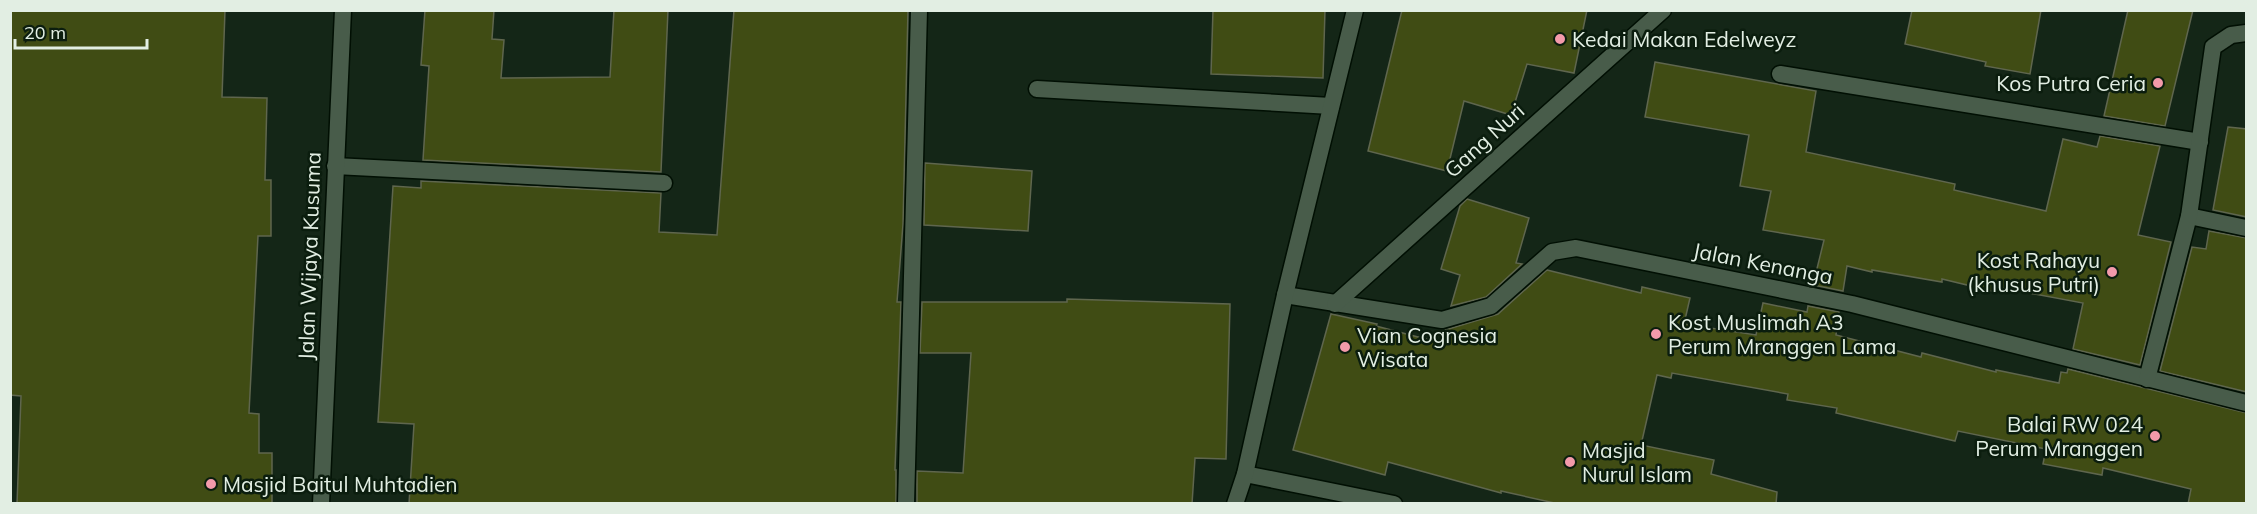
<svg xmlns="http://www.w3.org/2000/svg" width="2257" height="514" font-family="Mulish,sans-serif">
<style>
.building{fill:#404c14;stroke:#5f664e;stroke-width:1.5}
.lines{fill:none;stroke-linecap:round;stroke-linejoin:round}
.service-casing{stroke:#010f03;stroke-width:19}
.minor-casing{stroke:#010f03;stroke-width:19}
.service{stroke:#485c4a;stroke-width:16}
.minor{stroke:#485c4a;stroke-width:16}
.poi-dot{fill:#f39aaa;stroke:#0b1d0e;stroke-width:2}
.labels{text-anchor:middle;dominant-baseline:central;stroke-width:5;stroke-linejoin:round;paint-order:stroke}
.poi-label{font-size:21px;fill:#e2eee3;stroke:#0b1d0e;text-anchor:start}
.street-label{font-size:21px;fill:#e2eee3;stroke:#0b1d0e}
</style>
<rect width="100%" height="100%" fill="#142617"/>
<g class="building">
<path d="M 10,10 L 225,10 L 222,97 L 267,98 L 265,180 L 271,180 L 271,236 L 258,236 L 249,413 L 259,414 L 259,453 L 272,453 L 272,504 L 17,504 L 21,396 L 10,395 Z"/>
<path d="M 425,10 L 494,10 L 492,39 L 504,40 L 501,78 L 610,77 L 614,10 L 668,10 L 661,172 L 423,160 L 429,66 L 421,65 Z"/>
<path d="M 734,10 L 908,10 L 903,224 L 897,302 L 901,302 L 895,470 L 896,470 L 896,504 L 409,504 L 414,424 L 378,422 L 393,186 L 421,188 L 421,181 L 661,193 L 659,232 L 717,235 Z"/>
<path d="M 1213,10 L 1325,10 L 1323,78 L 1211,74 Z"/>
<path d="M 1402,10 L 1587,10 L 1574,73 L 1527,64 L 1511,115 L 1464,101 L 1447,171 L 1368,151 Z"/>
<path d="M 1912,10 L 2041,10 L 2030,74 L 1985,66 L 1986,62 L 1905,44 Z"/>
<path d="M 2128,10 L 2193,10 L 2165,126 L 2104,116 Z"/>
<path d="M 1655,62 L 1816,91 L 1806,152 L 1955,184 L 1954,190 L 2046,211 L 2063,139 L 2097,147 L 2100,136 L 2160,146 L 2138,235 L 2171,242 L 2140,365 L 2073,349 L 2083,303 L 1997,287 L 1996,292 L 1942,279 L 1942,282 L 1872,270 L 1872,272 L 1847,266 L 1843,291 L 1813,285 L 1824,240 L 1763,230 L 1771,191 L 1740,186 L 1749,135 L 1645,117 Z"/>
<path d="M 2228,127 L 2247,129 L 2247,217 L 2213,210 Z"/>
<path d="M 925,163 L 1032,171 L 1028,231 L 924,225 Z"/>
<path d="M 1467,199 L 1529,218 L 1516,263 L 1522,264 L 1486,297 L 1451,306 L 1460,275 L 1441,269 L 1460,206 Z"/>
<path d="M 2209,231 L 2247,238 L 2247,392 L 2160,371 L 2192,247 L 2206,249 Z"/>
<path d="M 1547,270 L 1641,293 L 1642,287 L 1690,298 L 1684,324 L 1756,335 L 1763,303 L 1807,312 L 1808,306 L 1839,312 L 1836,335 L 1921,357 L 1922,353 L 1996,372 L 1996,370 L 2059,383 L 2061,372 L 2067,373 L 2068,369 L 2247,413 L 2247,504 L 2188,504 L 2191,489 L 2103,468 L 2102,475 L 2043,464 L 2046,449 L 1958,431 L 1955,441 L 1836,413 L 1837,408 L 1787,400 L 1788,394 L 1672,373 L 1671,378 L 1657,375 L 1641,445 L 1714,460 L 1711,474 L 1777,492 L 1776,504 L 1559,504 L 1501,491 L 1501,493 L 1388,462 L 1385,475 L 1293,450 L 1331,314 L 1377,324 L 1376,326 L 1441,343 L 1445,330 L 1498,314 Z"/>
<path d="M 1067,299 L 1230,304 L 1226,459 L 1195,458 L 1192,504 L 917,504 L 917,471 L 963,473 L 971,353 L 920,353 L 922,302 L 1067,302 Z"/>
</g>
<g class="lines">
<defs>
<path id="service" d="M 335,166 L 664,183"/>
<g id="minor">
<path d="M 1780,74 L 2200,142"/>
<path d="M 1037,89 L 1331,106"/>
<path d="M 2189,216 L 2246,228"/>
<path d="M 1285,295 L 1442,320 L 1491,306 L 1552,252 L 1576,248 L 1852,304 L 2246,403"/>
<path d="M 1335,304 L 1663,10"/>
<path d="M 2147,379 L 2189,216 L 2213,47 L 2231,35 L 2246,33"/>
<path d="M 1245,474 L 1394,504"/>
<path d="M 321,504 L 343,10"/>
<path d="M 906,504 L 919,10"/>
<path d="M 1235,504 L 1245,474 L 1285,295 L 1355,10"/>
</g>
</defs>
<use href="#service" class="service-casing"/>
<use href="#minor" class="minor-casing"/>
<use href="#service" class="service"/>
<use href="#minor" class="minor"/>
</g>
<g class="poi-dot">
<circle cx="1560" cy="39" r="6"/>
<circle cx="2158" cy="83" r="6"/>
<circle cx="2112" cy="272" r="6"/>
<circle cx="1656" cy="334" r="6"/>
<circle cx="1345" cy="347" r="6"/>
<circle cx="2155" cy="436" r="6"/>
<circle cx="1570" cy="462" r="6"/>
<circle cx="211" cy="484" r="6"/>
</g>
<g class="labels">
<g class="poi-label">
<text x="1572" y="39">Kedai Makan Edelweyz</text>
<text x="2146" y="83" text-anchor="end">Kos Putra Ceria</text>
<text x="2100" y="260" text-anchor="end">Kost Rahayu<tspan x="2100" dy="24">(khusus Putri)</tspan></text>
<text x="1668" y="322">Kost Muslimah A3<tspan x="1668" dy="24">Perum Mranggen Lama</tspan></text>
<text x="1357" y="335">Vian Cognesia<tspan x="1357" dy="24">Wisata</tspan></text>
<text x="2143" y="424" text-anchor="end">Balai RW 024<tspan x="2143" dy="24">Perum Mranggen</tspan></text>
<text x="1582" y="450">Masjid<tspan x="1582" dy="24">Nurul Islam</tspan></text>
<text x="223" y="484">Masjid Baitul Muhtadien</text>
</g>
<g class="street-label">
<text transform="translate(1484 140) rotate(-42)">Gang Nuri</text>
<text transform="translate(309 256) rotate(-88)">Jalan Wijaya Kusuma</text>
<text transform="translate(1763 263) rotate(11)">Jalan Kenanga</text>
</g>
</g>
<rect width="2257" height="514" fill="none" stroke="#e2eee3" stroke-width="24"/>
<path d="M15 39v9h132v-9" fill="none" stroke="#e2eee3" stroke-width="3"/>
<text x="24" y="39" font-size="18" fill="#e2eee3" stroke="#0b1d0e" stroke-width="4.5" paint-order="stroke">20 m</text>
</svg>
